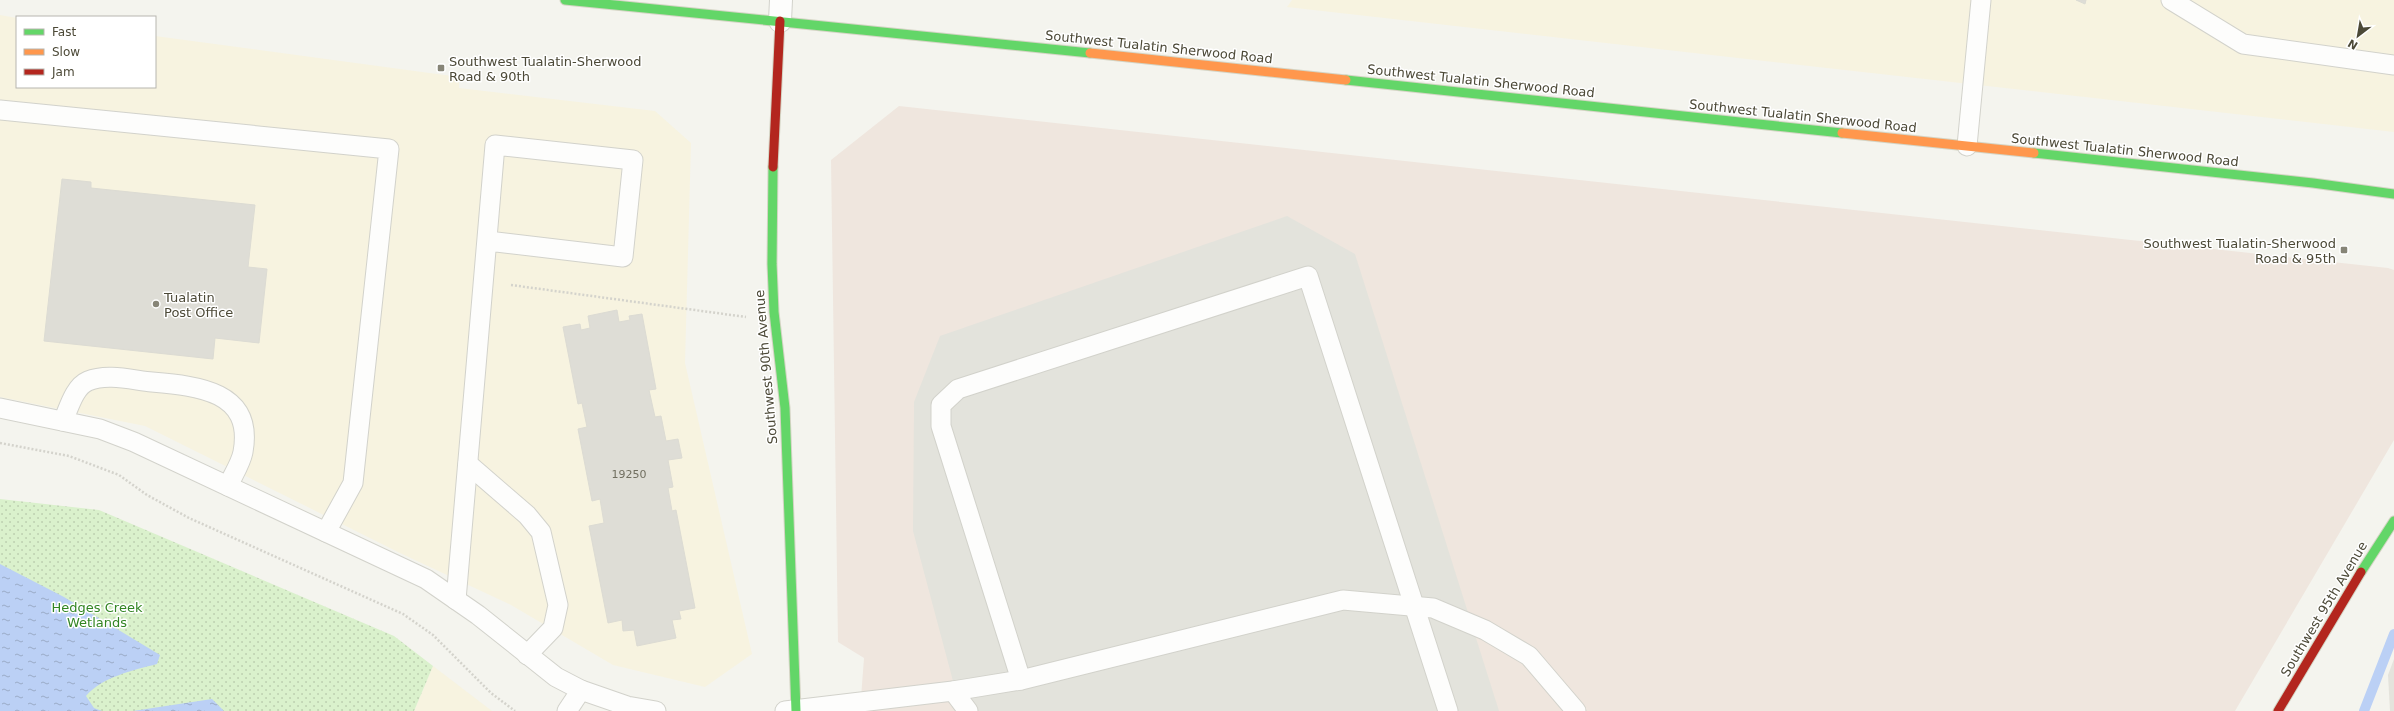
<svg xmlns="http://www.w3.org/2000/svg" width="2394" height="711" font-family="'DejaVu Sans',sans-serif">
<style>
.commercial{fill:#f7f3e0}
.industrial{fill:#e4e3dc}
.medical{fill:#efe6de}
.park{fill:url(#park-dots)}
.parking{fill:#e3e3dc}
.water{fill:url(#water-ripples)}
.lines{fill:none;stroke-linecap:round;stroke-linejoin:round}
.stream{stroke:#bbd0f5;stroke-width:10}
.building{fill:#deddd6;stroke:#dcdbd3}
.lane-casing{stroke:#d2d2cb;stroke-width:21}
.street-casing{stroke:#d2d2cb;stroke-width:24}
.fast-casing{stroke:#d4d4c4;stroke-width:11}
.slow-casing{stroke:#d4d4c4;stroke-width:11}
.jam-casing{stroke:#d4d4c4;stroke-width:11}
.path{stroke:#d4d3cc;stroke-width:2.5;stroke-dasharray:2 2;stroke-linecap:butt}
.lane{stroke:#fdfdfc;stroke-width:19}
.street{stroke:#fdfdfc;stroke-width:22}
.fast{stroke:#63d668;stroke-width:9}
.slow{stroke:#ff974d;stroke-width:9}
.jam{stroke:#b3261e;stroke-width:9}
.poi-dot{fill:#878577;stroke:#fff;stroke-width:1.5}
.labels{text-anchor:middle;dominant-baseline:central;stroke-width:3;stroke-linejoin:round;paint-order:stroke}
.number-label{font-size:11px;fill:#716f60}
.street-label{font-size:13px;fill:#4c4937;stroke:#fff}
.poi-label{font-size:13px;fill:#4c4937;stroke:#fff;text-anchor:start}
.park-label{font-size:13px;fill:#328523;stroke:#fff}
</style>
<defs>
<pattern id="park-dots" width="8" height="8" patternUnits="userSpaceOnUse"><rect width="8" height="8" fill="#daf1cc"/><path d="M2 2h.1M6 6h.1" fill="none" stroke="#bdd0b0" stroke-width="1.8" stroke-linecap="round"/></pattern>
<pattern id="water-ripples" width="26" height="14" patternUnits="userSpaceOnUse"><rect width="26" height="14" fill="#bbd0f5"/><path d="M2 4q2-2 4 0t4 0M15 11q2-2 4 0t4 0" fill="none" stroke="#9aabc7"/></pattern>
</defs>
<rect width="100%" height="100%" fill="#f4f4ee"/>
<g class="commercial">
<path d="M 1292,0 L 2394,0 L 2394,132 L 1287,7 Z"/>
<path d="M 0,15 L 17,18 L 17,87 L 155,87 L 155,36 L 459,77 L 459,88 L 655,111 L 691,143 L 685,363 L 752,654 L 705,687 L 613,665 L 511,605 L 400,553 L 145,426 L 0,397 Z"/>
<path d="M 433,666 L 492,711 L 414,711 Z"/>
</g>
<path class="industrial" d="M 2394,659 L 2394,711 L 2390,711 L 2388,675 Z"/>
<path class="medical" d="M 899,106 L 2388,268 L 2394,270 L 2394,440 L 2235,711 L 860,711 L 864,658 L 838,642 L 831,160 Z"/>
<path class="park" d="M 0,499 L 99,510 L 394,636 L 433,666 L 414,711 L 0,711 Z"/>
<path class="parking" d="M 1287,216 L 1355,254 L 1499,711 L 961,711 L 913,531 L 914,402 L 940,336 Z"/>
<g class="water">
<path d="M 0,564 L 64,597 L 160,655 L 157,664 C 134,670 102,677 86,696 L 94,708 L 102,711 L 0,711 Z"/>
<path d="M 212,699 L 224,711 L 133,711 Z"/>
</g>
<g class="lines">
<path class="stream" d="M 2364,711 L 2394,634"/>
</g>
<g class="building">
<path d="M 2076,0 L 2086,0 L 2085,4 Z"/>
<path d="M 62,179 L 91,182 L 91,188 L 255,205 L 248,267 L 267,269 L 259,343 L 215,338 L 213,359 L 44,341 Z"/>
<path d="M 617,310 L 619,322 L 630,320 L 629,316 L 642,314 L 656,389 L 649,390 L 655,417 L 661,416 L 666,441 L 678,439 L 682,458 L 668,460 L 673,487 L 668,488 L 672,511 L 676,510 L 695,608 L 679,611 L 681,619 L 672,620 L 676,638 L 637,646 L 634,630 L 623,631 L 622,620 L 608,623 L 589,526 L 604,523 L 600,499 L 592,501 L 578,429 L 587,427 L 582,403 L 578,404 L 563,327 L 580,324 L 581,330 L 590,328 L 588,316 Z"/>
</g>
<g class="lines">
<defs>
<g id="lane">
<path d="M 2171,0 L 2243,44 L 2394,65"/>
<path d="M 0,110 L 389,149 L 353,483 L 326,532"/>
<path d="M 1967,146 L 1981,0"/>
<path d="M 0,408 L 100,429 L 134,442 L 426,579 L 478,615 L 556,677 L 581,690 L 627,706 L 656,711"/>
<path d="M 63,421 C 69,408 74,387 88,381 C 107,373 132,380 152,382 C 198,386 254,391 243,452 C 241,463 233,475 228,486"/>
<path d="M 468,464 L 527,515 L 541,532 L 558,605 L 553,628 L 527,655"/>
<path d="M 456,600 L 495,145 L 633,160 L 623,257 L 488,241"/>
<path d="M 1021,680 L 941,426 L 941,405 L 958,389 L 1308,276 L 1448,711"/>
<path d="M 953,691 L 968,711"/>
<path d="M 567,711 L 581,690"/>
<path d="M 785,711 L 953,691 L 1021,680 L 1343,600 L 1433,608 L 1485,630 L 1529,656 L 1576,711"/>
</g>
<path id="street" d="M 780,21 L 781,0"/>
<g id="fast">
<path d="M 565,0 L 1090,53"/>
<path d="M 1346,80 L 1842,133"/>
<path d="M 2034,153 L 2313,183 L 2394,194"/>
<path d="M 773,167 L 772,264 L 774,312 L 785,408 L 796,711"/>
<path d="M 2361,572 L 2394,521"/>
</g>
<g id="slow">
<path d="M 1090,53 L 1346,80"/>
<path d="M 1842,133 L 2034,153"/>
</g>
<g id="jam">
<path d="M 773,167 L 780,21"/>
<path d="M 2278,711 L 2361,572"/>
</g>
</defs>
<use href="#lane" class="lane-casing"/>
<use href="#street" class="street-casing"/>
<use href="#fast" class="fast-casing"/>
<use href="#slow" class="slow-casing"/>
<use href="#jam" class="jam-casing"/>
<g class="path">
<path d="M 511,285 L 746,317"/>
<path d="M 0,443 L 69,456 L 119,475 L 147,495 L 189,518 L 403,614 L 433,635 L 491,693 L 515,711"/>
</g>
<use href="#lane" class="lane"/>
<use href="#street" class="street"/>
<use href="#fast" class="fast"/>
<use href="#slow" class="slow"/>
<use href="#jam" class="jam"/>
</g>
<g class="poi-dot">
<rect x="437" y="64" width="8" height="8" rx="2"/>
<rect x="2340" y="246" width="8" height="8" rx="2"/>
<circle cx="156" cy="304" r="4"/>
</g>
<g class="labels">
<g class="number-label">
<text x="629" y="474">19250</text>
</g>
<g class="street-label">
<text transform="translate(1159 47) rotate(6)">Southwest Tualatin Sherwood Road</text>
<text transform="translate(1481 81) rotate(6)">Southwest Tualatin Sherwood Road</text>
<text transform="translate(1803 116) rotate(6)">Southwest Tualatin Sherwood Road</text>
<text transform="translate(2125 150) rotate(6)">Southwest Tualatin Sherwood Road</text>
<text transform="translate(766 367) rotate(-95)">Southwest 90th Avenue</text>
<text transform="translate(2324 609) rotate(-59)">Southwest 95th Avenue</text>
</g>
<g class="poi-label">
<text x="449" y="61">Southwest Tualatin-Sherwood<tspan x="449" dy="15">Road &amp; 90th</tspan></text>
<text x="2336" y="243" text-anchor="end">Southwest Tualatin-Sherwood<tspan x="2336" dy="15">Road &amp; 95th</tspan></text>
<text x="164" y="297">Tualatin<tspan x="164" dy="15">Post Office</tspan></text>
</g>
<g class="park-label">
<text x="97" y="607">Hedges Creek<tspan x="97" dy="15">Wetlands</tspan></text>
</g>
</g>
<rect x="16" y="16" width="140" height="72" fill="#ffffff" stroke="#b7b6af"/>
<rect x="24" y="29" width="20" height="6" fill="#63d668" stroke="#b7b6af"/>
<text x="52" y="36" font-size="12" fill="#4c4937">Fast</text>
<rect x="24" y="49" width="20" height="6" fill="#ff974d" stroke="#b7b6af"/>
<text x="52" y="56" font-size="12" fill="#4c4937">Slow</text>
<rect x="24" y="69" width="20" height="6" fill="#b3261e" stroke="#b7b6af"/>
<text x="52" y="76" font-size="12" fill="#4c4937">Jam</text>
<g transform="translate(2358 36) rotate(211)" stroke="#ffffff" stroke-width="3" paint-order="stroke">
<path d="M0-3L7 15L0 10L-7 15Z" fill="#4c4937"/>
<text y="-6" font-size="11" font-weight="bold" text-anchor="middle" fill="#4c4937">N</text>
</g>
</svg>
